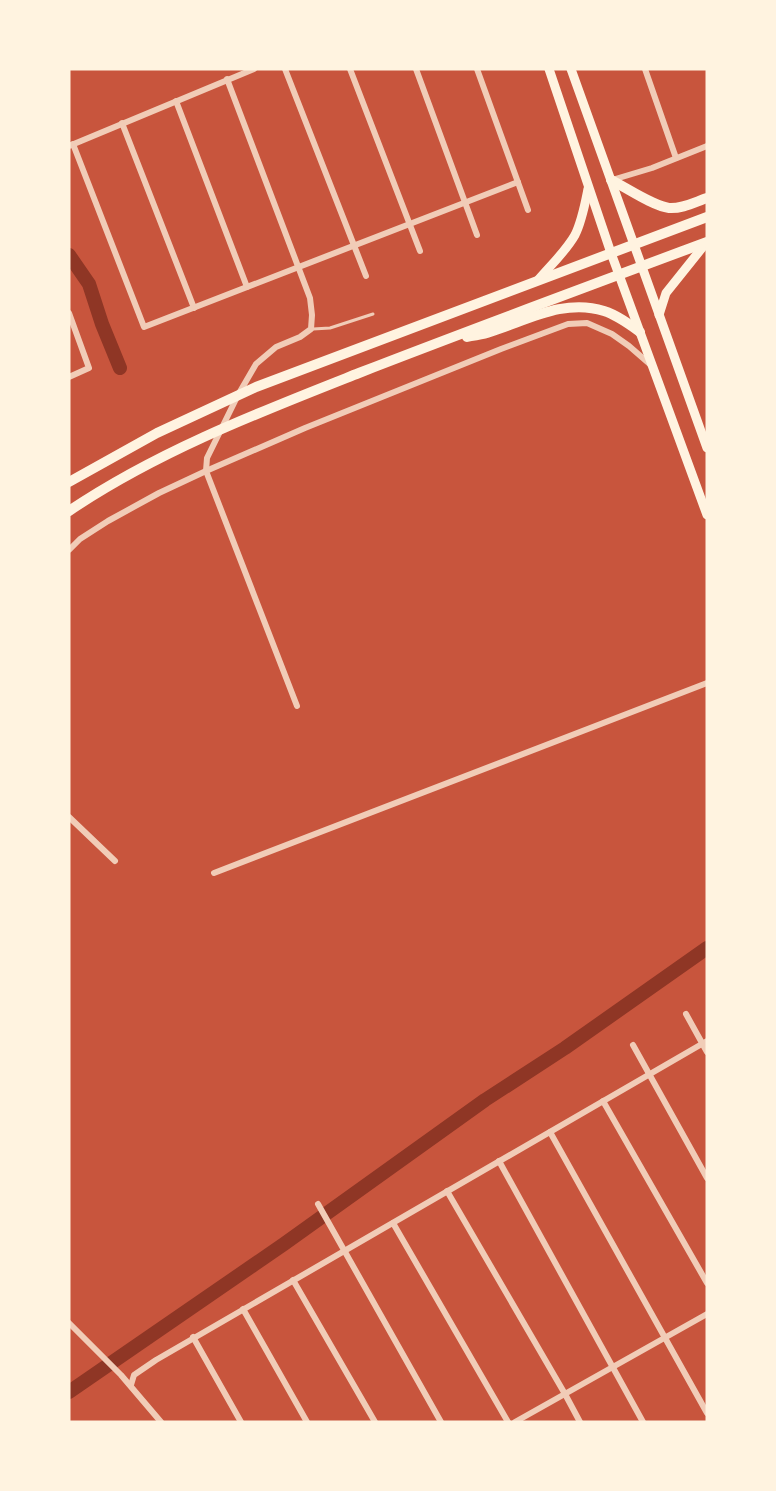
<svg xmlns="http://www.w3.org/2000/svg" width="776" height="1491" font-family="Overpass,sans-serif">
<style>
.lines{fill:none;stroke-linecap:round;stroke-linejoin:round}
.canal{stroke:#8f3625;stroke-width:14}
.service{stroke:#f1ccb7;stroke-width:3}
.minor{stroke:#f1ccb7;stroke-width:6}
.secondary{stroke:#fff3e0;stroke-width:9}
.primary{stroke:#fff3e0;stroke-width:10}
</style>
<rect width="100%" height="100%" fill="#c8553d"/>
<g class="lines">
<g class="canal">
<path d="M 69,255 L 89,284 L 102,324 L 120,368"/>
<path d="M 69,1392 L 284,1244 L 485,1100 L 565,1048 L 707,948"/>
</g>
<path class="service" d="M 313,329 L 330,328 L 373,314"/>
<g class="minor">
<path d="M 285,69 L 366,276"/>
<path d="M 350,69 L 420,251"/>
<path d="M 416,69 L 477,235"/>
<path d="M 477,69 L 528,210"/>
<path d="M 645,69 L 676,158"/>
<path d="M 227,79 L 310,298 L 312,315 L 311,329 L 300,337 L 276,347 L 256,364 L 238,395 L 207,458 L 206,471 L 297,706"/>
<path d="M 176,101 L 247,287"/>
<path d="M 122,123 L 194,308"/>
<path d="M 73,144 L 144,327 L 518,182"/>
<path d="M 69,146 L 254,69"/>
<path d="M 612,180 L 652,168 L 707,146"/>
<path d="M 69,313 L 89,368 L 69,377"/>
<path d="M 69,550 L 80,539 L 108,521 L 159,493 L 206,471 L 305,428 L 501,349 L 568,324 L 587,323 L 612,334 L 629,346 L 652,366"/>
<path d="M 69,817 L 115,861"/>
<path d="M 214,873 L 707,683"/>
<path d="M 686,1014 L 707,1052"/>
<path d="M 633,1045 L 707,1178"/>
<path d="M 603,1101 L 707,1283"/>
<path d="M 550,1132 L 707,1413"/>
<path d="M 499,1161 L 643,1422"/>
<path d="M 447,1191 L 565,1394 L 580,1422"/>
<path d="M 318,1204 L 441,1422"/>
<path d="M 393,1223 L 508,1422"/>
<path d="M 293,1280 L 375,1422"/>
<path d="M 243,1309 L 307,1422"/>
<path d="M 69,1323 L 121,1375 L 161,1422"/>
<path d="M 193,1337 L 241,1422"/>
<path d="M 131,1385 L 134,1375 L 156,1360 L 707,1041"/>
<path d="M 515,1422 L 707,1314"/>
</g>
<g class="secondary">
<path d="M 549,69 L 611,253 L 707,515"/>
<path d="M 571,69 L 707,448"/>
<path d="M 539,279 C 551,265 566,251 575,235 C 582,221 585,204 588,189"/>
<path d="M 659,315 L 666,293 L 706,243"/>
</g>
<g class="primary">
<path d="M 611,180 C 627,188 653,206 669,208 C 682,209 695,202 707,198"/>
<path d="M 467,337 C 475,335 483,335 490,332 C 526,321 564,298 604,311 C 617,315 629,324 640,332"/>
<path d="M 69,482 L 157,433 L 256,387 L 707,217"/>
<path d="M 69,511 C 158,451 260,412 359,373 C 475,328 591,285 707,242"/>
</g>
</g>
<rect width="776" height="1491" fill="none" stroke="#fff3e0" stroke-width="141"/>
</svg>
